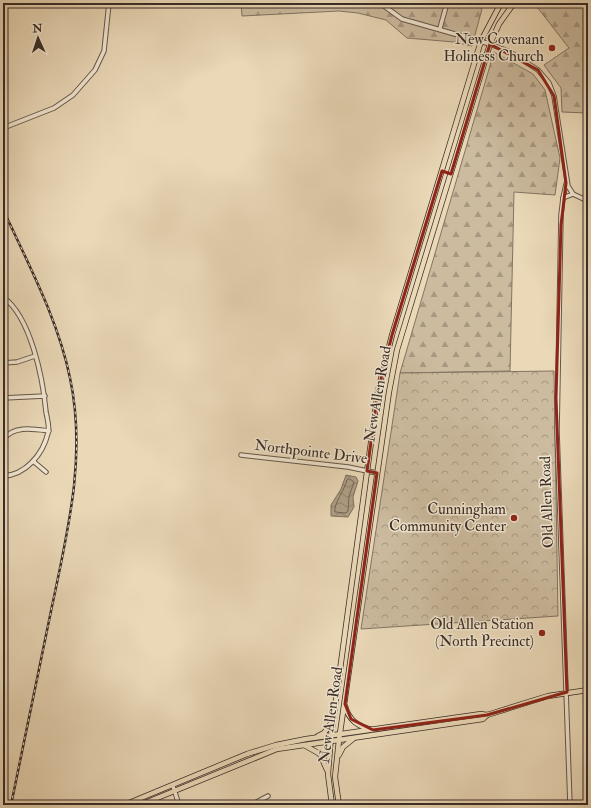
<svg xmlns="http://www.w3.org/2000/svg" width="591" height="808" font-family="'IM FELL Double Pica',serif">
<style>
.forest{fill:url(#forest-firs);stroke:#827463}
.park{fill:url(#park-crowns);stroke:#827463}
.water{fill:url(#water-waves);stroke:#7f7060}
.lines{fill:none;stroke-linecap:round;stroke-linejoin:round}
.shore{stroke:#746556;stroke-width:1}
.minor-casing{stroke:#65574b;stroke-width:5.5}
.major-casing{stroke:#392c27;stroke-width:6}
.minor{stroke:#f1e6d0;stroke-width:3.5}
.major{stroke:#ead8b7;stroke-width:4.5}
.rail-casing{stroke:#392c27;stroke-width:2.5}
.rail{stroke:#f1e6d0;stroke-width:1;stroke-dasharray:3;stroke-linecap:butt}
.marked{fill:none;stroke:#8f2418;stroke-width:3;stroke-linejoin:round}
.poi-dot{fill:#8f2418;stroke:#f1e6d0;stroke-width:1.5}
.labels{text-anchor:middle;dominant-baseline:central;stroke-width:3;stroke-linejoin:round;paint-order:stroke}
.poi-label{font-size:15px;fill:#392c27;stroke:#f1e6d0;text-anchor:end}
.street-label{font-size:15px;fill:#392c27;stroke:#f1e6d0}
</style>
<defs>
<pattern id="forest-firs" width="22" height="20" patternUnits="userSpaceOnUse"><rect width="22" height="20" fill="#ccbb9f"/><path d="M5 1l3.5 6h-7zM16 11l3.5 6h-7z" fill="#a79882"/></pattern>
<pattern id="park-crowns" width="20" height="18" patternUnits="userSpaceOnUse"><rect width="20" height="18" fill="#ccbb9f"/><path d="M2 6a3 3 0 1 1 6 0M12 15a3 3 0 1 1 6 0" fill="none" stroke="#a79882"/></pattern>
<pattern id="water-waves" width="16" height="10" patternUnits="userSpaceOnUse"><rect width="16" height="10" fill="#ae9e86"/><path d="M0 5q4-4 8 0t8 0" fill="none" stroke="#8f816e"/></pattern>
</defs>
<rect width="100%" height="100%" fill="#ead8b7"/>
<filter id="stains"><feTurbulence type="fractalNoise" baseFrequency=".005" numOctaves="4"/><feColorMatrix values="0 0 0 0 .2 0 0 0 0 .09 0 0 0 0 .02 0 0 0 .5 -.17"/></filter>
<radialGradient id="worn" r=".72"><stop offset=".6" stop-color="#630" stop-opacity="0"/><stop offset="1" stop-color="#630" stop-opacity=".3"/></radialGradient>
<g class="forest">
<path d="M 241,3 L 474,3 L 482,9 L 472,46 L 454,42 L 407,38 L 386,20 L 358,13 L 339,11 L 242,16 Z"/>
<path d="M 534,3 L 588,3 L 588,113 L 562,112 L 561,88 L 544,65 L 569,48 Z"/>
<path d="M 494,52 L 533,74 L 545,90 L 560,158 L 555,195 L 514,192 L 510,371 L 400,373 Z"/>
</g>
<path class="park" d="M 554,371 L 558,616 L 361,629 L 400,373 Z"/>
<path class="water" d="M 346,475 L 356,477 L 358,481 L 353,497 L 354,507 L 348,517 L 331,516 L 331,505 L 341,489 Z"/>
<g class="lines">
<path class="shore" d="M 350,479 L 354,482 L 349,496 L 348,511 L 346,513 L 335,512 C 333,505 345,489 347,480 Z"/>
<defs>
<g id="minor">
<path d="M 380,3 L 402,19 L 490,44 L 510,52 L 538,70 L 549,83 L 554,96 L 568,186 L 573,194 L 588,201"/>
<path d="M 440,28 L 447,3"/>
<path d="M 3,128 L 54,108 L 73,95 L 95,70 L 104,51 L 109,3"/>
<path d="M 563,198 L 566,184"/>
<path d="M 3,297 C 31,317 43,379 46,412 C 47,418 50,427 48,433 C 43,454 26,475 3,476"/>
<path d="M 3,363 L 17,362 L 35,356"/>
<path d="M 3,398 L 45,396"/>
<path d="M 3,440 C 13,425 34,429 49,431"/>
<path d="M 241,455 L 348,467 L 377,473"/>
<path d="M 33,461 L 46,472"/>
<path d="M 173,786 L 179,805"/>
<path d="M 251,805 L 268,796"/>
<path d="M 570,805 L 557,431 L 561,215 L 563,198 L 573,194"/>
</g>
<g id="major">
<path d="M 345,706 C 349,720 357,726 372,730"/>
<path d="M 318,736 L 324,733 L 332,722"/>
<path d="M 304,745 L 320,754 L 327,770"/>
<path d="M 339,755 L 343,747 L 353,739"/>
<path d="M 124,805 L 247,754 L 276,745 L 306,739 L 481,714 L 487,715 L 548,696 L 588,690"/>
<path d="M 140,805 L 277,749 L 483,719 L 487,715"/>
<path d="M 332,805 L 328,774 L 331,736 L 378,391 L 392,335 L 481,41 L 501,3"/>
<path d="M 339,805 L 335,777 L 339,740 L 389,392 L 397,350 L 490,44 L 499,24 L 514,3"/>
</g>
</defs>
<use href="#minor" class="minor-casing"/>
<use href="#major" class="major-casing"/>
<use href="#minor" class="minor"/>
<use href="#major" class="major"/>
<defs>
<path id="rail" d="M 3,209 C 28,264 58,319 70,378 C 87,457 67,534 51,611 C 38,676 24,740 11,805"/>
</defs>
<use href="#rail" class="rail-casing"/>
<use href="#rail" class="rail"/>
</g>
<path class="marked" d="M 490,44 L 538,70 L 554,96 L 566,183 L 561,225 L 556,398 L 567,692 L 487,715 L 373,730 L 351,719 L 345,704 L 377,473 L 367,471 L 378,391 L 392,335 L 442,171 L 451,174 Z"/>
<g class="poi-dot">
<circle cx="552" cy="48" r="4"/>
<circle cx="514" cy="518" r="4"/>
<circle cx="542" cy="633" r="4"/>
</g>
<g class="labels">
<g class="poi-label">
<text x="544" y="39">New Covenant<tspan x="544" dy="17">Holiness Church</tspan></text>
<text x="506" y="509">Cunningham<tspan x="506" dy="17">Community Center</tspan></text>
<text x="534" y="624">Old Allen Station<tspan x="534" dy="17">(North Precinct)</tspan></text>
</g>
<g class="street-label">
<text transform="translate(378 394) rotate(-80)">New Allen Road</text>
<text transform="translate(311 452) rotate(7)">Northpointe Drive</text>
<text transform="translate(547 502) rotate(-92)">Old Allen Road</text>
<text transform="translate(331 715) rotate(-82)">New Allen Road</text>
</g>
</g>
<rect width="591" height="808" fill="none" stroke="#ead8b7" stroke-width="16"/>
<rect x="4" y="4" width="583" height="800" fill="none" stroke="#392c27" stroke-width="2"/>
<rect x="8" y="8" width="575" height="792" fill="none" stroke="#392c27"/>
<g transform="translate(38 38) rotate(357)" stroke="#f1e6d0" stroke-width="3" paint-order="stroke">
<path d="M0-3L7 15L0 10L-7 15Z" fill="#392c27"/>
<text y="-6" font-size="11" font-weight="bold" text-anchor="middle" fill="#392c27">N</text>
</g>
<rect width="100%" height="100%" filter="url(#stains)"/>
<rect width="100%" height="100%" fill="url(#worn)"/>
</svg>
